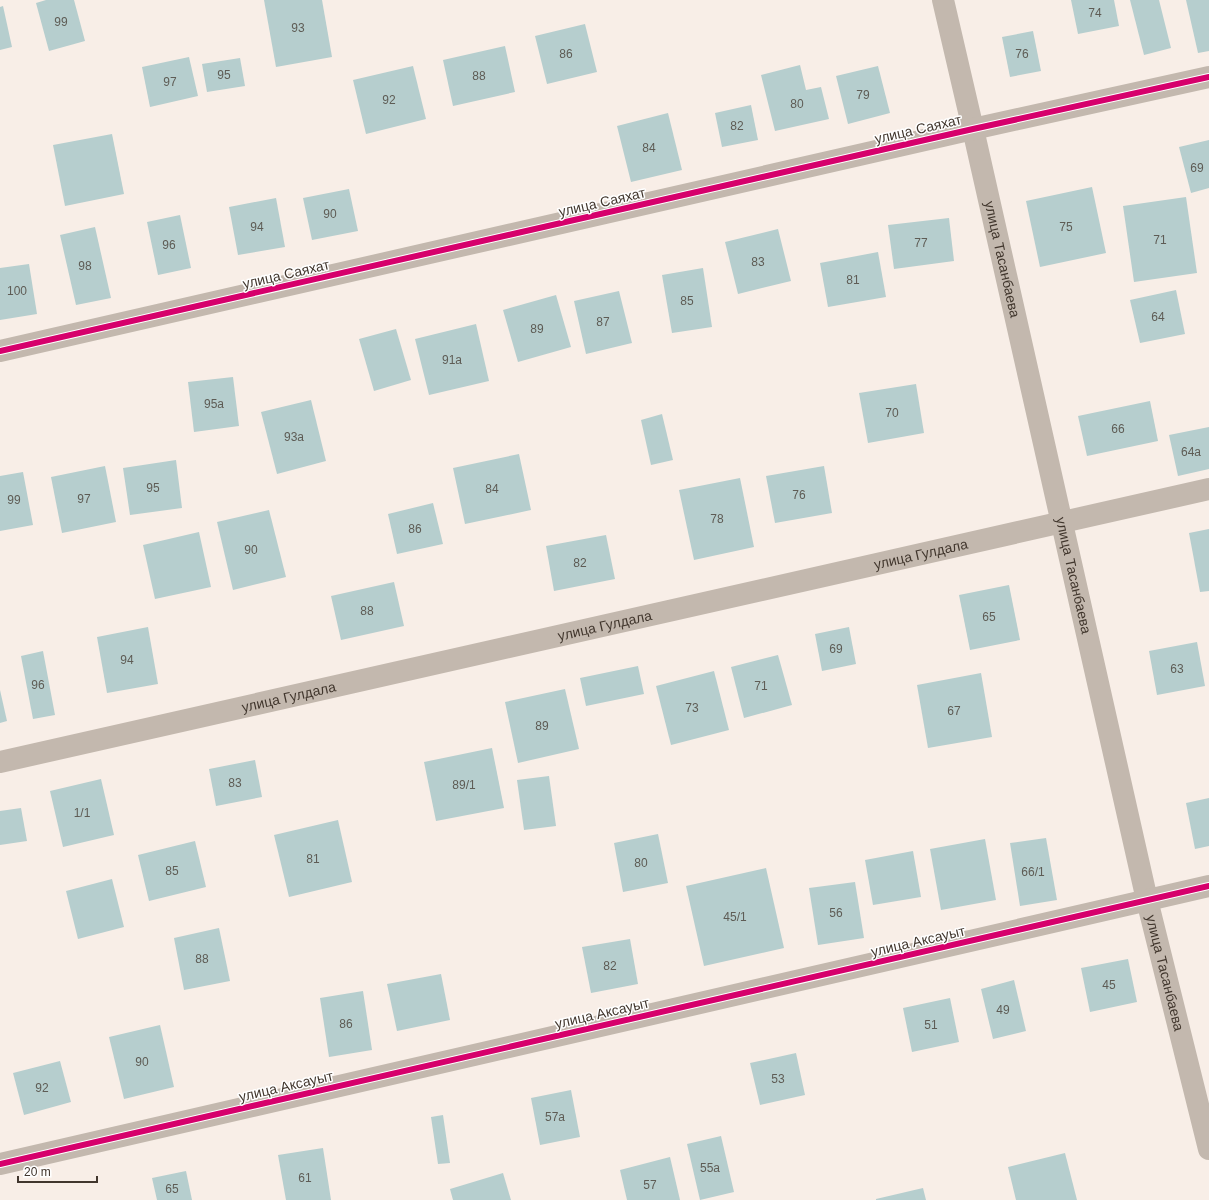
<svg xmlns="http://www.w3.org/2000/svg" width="1209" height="1200" font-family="Arial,sans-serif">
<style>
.building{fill:#b6cece}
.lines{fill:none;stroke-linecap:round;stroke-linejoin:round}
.minor{stroke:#c3b8ae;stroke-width:22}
.cycleway-casing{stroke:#fff;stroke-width:8}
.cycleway{stroke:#d6006c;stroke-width:6}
.labels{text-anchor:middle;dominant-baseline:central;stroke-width:3;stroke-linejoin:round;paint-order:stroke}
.number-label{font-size:12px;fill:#5e5c55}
.street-label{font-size:14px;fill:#41362d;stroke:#fff}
</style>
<rect width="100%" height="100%" fill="#f8eee7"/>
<g class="building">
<path d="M 46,0 L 74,0 L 85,41 L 49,51 L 36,3 Z"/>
<path d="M 264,0 L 322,0 L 332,57 L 276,67 Z"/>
<path d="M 1071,0 L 1114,0 L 1119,26 L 1078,34 Z"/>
<path d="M 1130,0 L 1159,0 L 1171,48 L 1144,55 Z"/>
<path d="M 1186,0 L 1209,0 L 1209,51 L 1198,53 Z"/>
<path d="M 3,6 L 12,47 L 0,50 L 0,7 Z"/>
<path d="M 585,24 L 597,72 L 547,84 L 535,36 Z"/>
<path d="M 1033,31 L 1041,71 L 1010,77 L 1002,37 Z"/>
<path d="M 505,46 L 515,92 L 453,106 L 443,60 Z"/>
<path d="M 189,57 L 198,96 L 150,107 L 142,67 Z"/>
<path d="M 240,58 L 245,86 L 207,92 L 202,64 Z"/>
<path d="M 800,65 L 806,90 L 821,87 L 829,119 L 775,131 L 761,75 Z"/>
<path d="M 413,66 L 426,119 L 366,134 L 353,80 Z"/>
<path d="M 878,66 L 890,113 L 848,124 L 836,76 Z"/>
<path d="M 751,105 L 758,140 L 722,147 L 715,113 Z"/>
<path d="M 668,113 L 682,170 L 631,182 L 617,126 Z"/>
<path d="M 112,134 L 124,194 L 65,206 L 53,145 Z"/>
<path d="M 1209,140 L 1209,188 L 1191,193 L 1179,147 Z"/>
<path d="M 1092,187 L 1106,253 L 1040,267 L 1026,201 Z"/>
<path d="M 349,189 L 358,231 L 312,240 L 303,198 Z"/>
<path d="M 1186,197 L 1197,273 L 1134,282 L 1123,206 Z"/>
<path d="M 276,198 L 285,247 L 238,255 L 229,207 Z"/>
<path d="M 180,215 L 191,268 L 158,275 L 147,222 Z"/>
<path d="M 949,218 L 954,261 L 894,269 L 888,225 Z"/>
<path d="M 95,227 L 111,298 L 76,305 L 60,235 Z"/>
<path d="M 778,229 L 791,281 L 738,294 L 725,242 Z"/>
<path d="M 878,252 L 886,297 L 828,307 L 820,263 Z"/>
<path d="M 29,264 L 37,314 L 0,320 L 0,268 Z"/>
<path d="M 703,268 L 712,327 L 672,333 L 662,275 Z"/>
<path d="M 1176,290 L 1185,334 L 1140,343 L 1130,300 Z"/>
<path d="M 619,291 L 632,343 L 586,354 L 574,301 Z"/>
<path d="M 556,295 L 571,347 L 518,362 L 503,310 Z"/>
<path d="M 476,324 L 489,381 L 429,395 L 415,339 Z"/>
<path d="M 396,329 L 411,380 L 374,391 L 359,339 Z"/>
<path d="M 233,377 L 239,426 L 194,432 L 188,382 Z"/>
<path d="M 916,384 L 924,433 L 868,443 L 859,393 Z"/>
<path d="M 311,400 L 326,461 L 277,474 L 261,412 Z"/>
<path d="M 1150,401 L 1158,441 L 1087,456 L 1078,416 Z"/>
<path d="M 662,414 L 673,460 L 651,465 L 641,420 Z"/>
<path d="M 1209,427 L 1209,469 L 1178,476 L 1169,435 Z"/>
<path d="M 519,454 L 531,510 L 465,524 L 453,468 Z"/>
<path d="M 176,460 L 182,508 L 130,515 L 123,468 Z"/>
<path d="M 105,466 L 116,522 L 62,533 L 51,477 Z"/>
<path d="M 824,466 L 832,513 L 775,523 L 766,476 Z"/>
<path d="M 23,472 L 33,525 L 0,531 L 0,476 Z"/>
<path d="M 740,478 L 754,547 L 694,560 L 679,490 Z"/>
<path d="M 433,503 L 443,544 L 397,554 L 388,514 Z"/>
<path d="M 269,510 L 286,577 L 233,590 L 217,522 Z"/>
<path d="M 1209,529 L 1209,591 L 1200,592 L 1189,533 Z"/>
<path d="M 199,532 L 211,587 L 155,599 L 143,545 Z"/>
<path d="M 606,535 L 615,579 L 554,591 L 546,546 Z"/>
<path d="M 394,582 L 404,626 L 341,640 L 331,596 Z"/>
<path d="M 1009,585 L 1020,640 L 970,650 L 959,595 Z"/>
<path d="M 148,627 L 158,684 L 107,693 L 97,637 Z"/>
<path d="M 849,627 L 856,664 L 822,671 L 815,634 Z"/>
<path d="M 1197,642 L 1205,686 L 1157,695 L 1149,651 Z"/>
<path d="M 43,651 L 55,715 L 33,719 L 21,656 Z"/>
<path d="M 778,655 L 792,705 L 744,718 L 731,667 Z"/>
<path d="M 638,666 L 644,694 L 586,706 L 580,678 Z"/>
<path d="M 714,671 L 729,730 L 671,745 L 656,686 Z"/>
<path d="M 981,673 L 992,737 L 928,748 L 917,685 Z"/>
<path d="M 565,689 L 579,749 L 518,763 L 505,702 Z"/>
<path d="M 0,690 L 7,721 L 0,723 Z"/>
<path d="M 492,748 L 504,808 L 436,821 L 424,762 Z"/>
<path d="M 255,760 L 262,797 L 216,806 L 209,769 Z"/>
<path d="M 549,776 L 556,826 L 524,830 L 517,780 Z"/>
<path d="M 101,779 L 114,835 L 63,847 L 50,791 Z"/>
<path d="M 1209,798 L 1209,846 L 1195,849 L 1186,803 Z"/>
<path d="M 21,808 L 27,841 L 0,845 L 0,811 Z"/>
<path d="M 338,820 L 352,882 L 289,897 L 274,835 Z"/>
<path d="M 658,834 L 668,883 L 623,892 L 614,843 Z"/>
<path d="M 1046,838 L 1057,900 L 1020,906 L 1010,843 Z"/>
<path d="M 985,839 L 996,900 L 941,910 L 930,849 Z"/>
<path d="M 195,841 L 206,887 L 149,901 L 138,855 Z"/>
<path d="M 913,851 L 921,897 L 873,905 L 865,860 Z"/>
<path d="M 766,868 L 784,948 L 704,966 L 686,886 Z"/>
<path d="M 112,879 L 124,927 L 78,939 L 66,891 Z"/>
<path d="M 855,882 L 864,938 L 818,945 L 809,888 Z"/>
<path d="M 219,928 L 230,981 L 184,990 L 174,938 Z"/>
<path d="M 630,939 L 638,984 L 591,993 L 582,947 Z"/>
<path d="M 1128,959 L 1137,1002 L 1090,1012 L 1081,968 Z"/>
<path d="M 441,974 L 450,1020 L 397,1031 L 387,984 Z"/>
<path d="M 1014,980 L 1026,1031 L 993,1039 L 981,989 Z"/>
<path d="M 363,991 L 372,1050 L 329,1057 L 320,998 Z"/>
<path d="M 950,998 L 959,1042 L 912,1052 L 903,1008 Z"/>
<path d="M 160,1025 L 174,1087 L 124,1099 L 109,1037 Z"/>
<path d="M 796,1053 L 805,1095 L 760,1105 L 750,1063 Z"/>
<path d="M 60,1061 L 71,1102 L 24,1115 L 13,1073 Z"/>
<path d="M 571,1090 L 580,1137 L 540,1145 L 531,1098 Z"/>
<path d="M 443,1115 L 450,1163 L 438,1164 L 431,1117 Z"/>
<path d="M 721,1136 L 734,1192 L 700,1200 L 687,1144 Z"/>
<path d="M 323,1148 L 331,1200 L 286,1200 L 278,1155 Z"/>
<path d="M 1065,1153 L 1077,1200 L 1016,1200 L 1008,1167 Z"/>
<path d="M 670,1157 L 680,1200 L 627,1200 L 620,1170 Z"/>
<path d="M 186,1171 L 192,1200 L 157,1200 L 152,1178 Z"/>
<path d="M 503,1173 L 511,1200 L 453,1200 L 450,1189 Z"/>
<path d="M 923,1188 L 926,1200 L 876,1200 L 876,1199 Z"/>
</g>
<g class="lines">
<g class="minor">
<path id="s1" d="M 943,0 L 973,129 L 1147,900 L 1209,1149"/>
<path d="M 0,351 L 973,129 L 1209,77"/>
<path id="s2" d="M 0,762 L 1209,489"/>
<path d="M 0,1164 L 1209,886"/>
</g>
<defs>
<g id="cycleway">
<path d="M 0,351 L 973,129 L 1209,77"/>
<path d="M 0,1164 L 1209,886"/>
</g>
</defs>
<use href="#cycleway" class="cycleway-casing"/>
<use href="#cycleway" class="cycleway"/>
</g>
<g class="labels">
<g class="number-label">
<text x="1095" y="13">74</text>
<text x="61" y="22">99</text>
<text x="298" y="28">93</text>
<text x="566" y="54">86</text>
<text x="1022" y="54">76</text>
<text x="224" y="75">95</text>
<text x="479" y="76">88</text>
<text x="170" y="82">97</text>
<text x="863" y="95">79</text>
<text x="389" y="100">92</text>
<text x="797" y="104">80</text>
<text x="737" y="126">82</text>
<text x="649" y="148">84</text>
<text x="1197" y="168">69</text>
<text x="330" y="214">90</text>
<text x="257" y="227">94</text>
<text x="1066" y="227">75</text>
<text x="1160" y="240">71</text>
<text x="921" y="243">77</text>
<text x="169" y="245">96</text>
<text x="758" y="262">83</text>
<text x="85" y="266">98</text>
<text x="853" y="280">81</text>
<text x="17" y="291">100</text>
<text x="687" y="301">85</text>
<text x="1158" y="317">64</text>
<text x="603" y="322">87</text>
<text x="537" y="329">89</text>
<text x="452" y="360">91а</text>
<text x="214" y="404">95а</text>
<text x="892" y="413">70</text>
<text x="1118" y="429">66</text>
<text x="294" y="437">93а</text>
<text x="1191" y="452">64а</text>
<text x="153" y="488">95</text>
<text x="492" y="489">84</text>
<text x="799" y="495">76</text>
<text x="84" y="499">97</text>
<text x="14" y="500">99</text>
<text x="717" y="519">78</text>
<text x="415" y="529">86</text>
<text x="251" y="550">90</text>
<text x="580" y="563">82</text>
<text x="367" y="611">88</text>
<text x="989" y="617">65</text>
<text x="836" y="649">69</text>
<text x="127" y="660">94</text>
<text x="1177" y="669">63</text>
<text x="38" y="685">96</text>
<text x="761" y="686">71</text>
<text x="692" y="708">73</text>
<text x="954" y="711">67</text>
<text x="542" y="726">89</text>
<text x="235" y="783">83</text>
<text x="464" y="785">89/1</text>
<text x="82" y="813">1/1</text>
<text x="313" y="859">81</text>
<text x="641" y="863">80</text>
<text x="172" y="871">85</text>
<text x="1033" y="872">66/1</text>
<text x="836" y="913">56</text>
<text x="735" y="917">45/1</text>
<text x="202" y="959">88</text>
<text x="610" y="966">82</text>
<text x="1109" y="985">45</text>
<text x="1003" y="1010">49</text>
<text x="346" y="1024">86</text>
<text x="931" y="1025">51</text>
<text x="142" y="1062">90</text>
<text x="778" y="1079">53</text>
<text x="42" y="1088">92</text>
<text x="555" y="1117">57а</text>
<text x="710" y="1168">55а</text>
<text x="305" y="1178">61</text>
<text x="650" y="1185">57</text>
<text x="172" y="1189">65</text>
</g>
<g class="street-label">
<text transform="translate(918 129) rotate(-13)">улица Саяхат</text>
<text transform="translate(602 202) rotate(-13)">улица Саяхат</text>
<text stroke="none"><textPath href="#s1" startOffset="266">улица Тасанбаева</textPath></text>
<text transform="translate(286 274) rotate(-13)">улица Саяхат</text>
<text stroke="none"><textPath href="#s2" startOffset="944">улица Гулдала</textPath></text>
<text stroke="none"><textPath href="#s1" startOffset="590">улица Тасанбаева</textPath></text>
<text stroke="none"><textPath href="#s2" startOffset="620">улица Гулдала</textPath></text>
<text stroke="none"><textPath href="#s2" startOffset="296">улица Гулдала</textPath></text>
<text transform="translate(918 941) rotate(-13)">улица Аксауыт</text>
<text stroke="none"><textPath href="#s1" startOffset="998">улица Тасанбаева</textPath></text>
<text transform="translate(602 1013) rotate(-13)">улица Аксауыт</text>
<text transform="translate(286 1086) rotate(-13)">улица Аксауыт</text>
</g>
</g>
<path d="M18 1176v6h79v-6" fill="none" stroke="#41362d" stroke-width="2"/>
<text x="24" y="1176" font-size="12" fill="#41362d" stroke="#ffffff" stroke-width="3" paint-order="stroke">20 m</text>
</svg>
